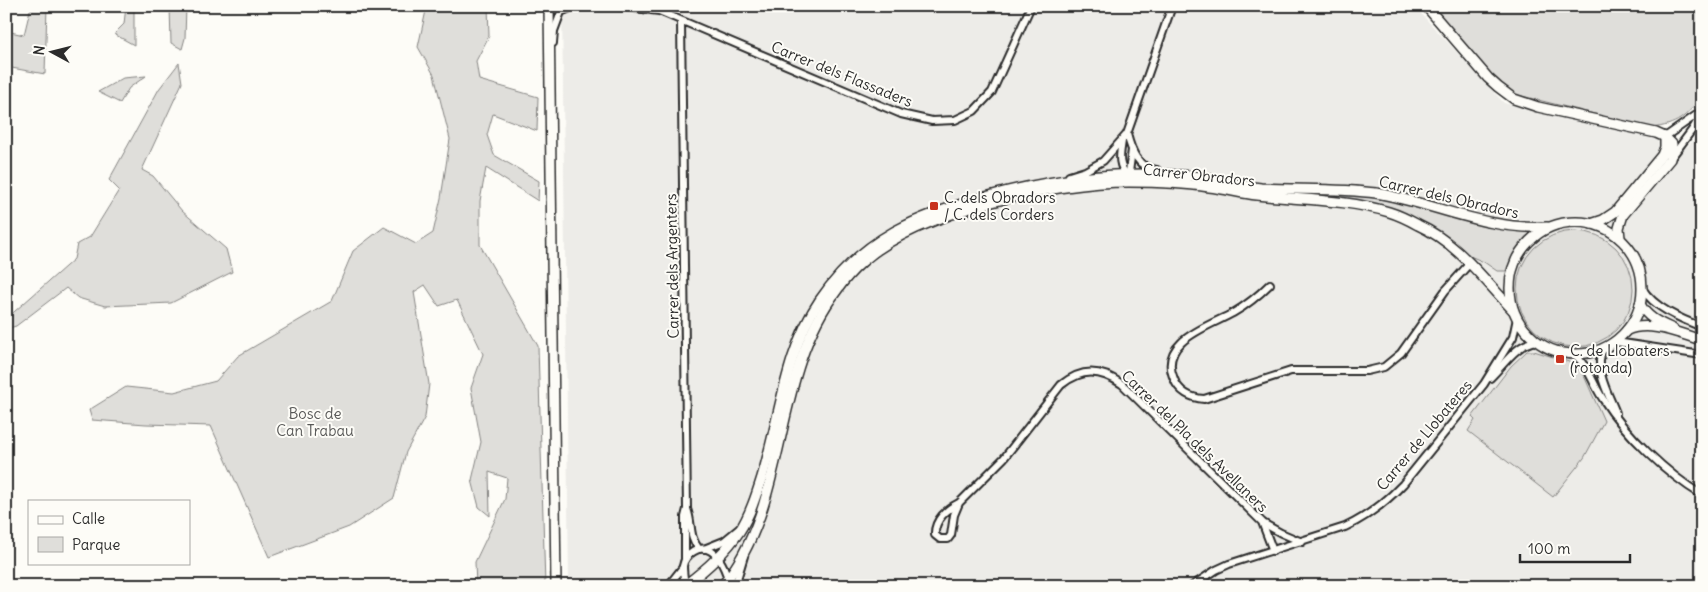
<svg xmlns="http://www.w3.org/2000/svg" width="1708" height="592" font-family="Delius,sans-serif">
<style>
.built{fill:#edece8}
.green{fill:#dfdeda;stroke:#858482}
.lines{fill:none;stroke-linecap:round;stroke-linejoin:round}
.street-casing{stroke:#2b2b2b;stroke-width:10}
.secondary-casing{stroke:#2b2b2b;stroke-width:12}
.street{stroke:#fdfcf7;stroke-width:6}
.secondary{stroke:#fdfcf7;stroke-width:9}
.poi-dot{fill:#c8321e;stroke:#fdfcf7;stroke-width:2}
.labels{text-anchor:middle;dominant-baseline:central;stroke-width:4;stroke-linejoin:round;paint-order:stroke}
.street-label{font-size:15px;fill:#2b2b2b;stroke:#fdfcf7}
.poi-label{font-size:15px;fill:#2b2b2b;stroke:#fdfcf7;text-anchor:start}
.park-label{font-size:15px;fill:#585857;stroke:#fdfcf7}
</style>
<rect width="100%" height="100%" fill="#fdfcf7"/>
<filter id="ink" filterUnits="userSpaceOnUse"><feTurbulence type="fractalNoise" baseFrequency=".02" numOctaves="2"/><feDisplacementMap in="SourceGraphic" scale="10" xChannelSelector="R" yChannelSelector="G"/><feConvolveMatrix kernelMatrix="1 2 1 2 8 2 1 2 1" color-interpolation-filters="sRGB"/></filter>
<g filter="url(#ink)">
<path class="built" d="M 562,6 L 1414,6 L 1504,103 L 1687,147 L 1702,131 L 1702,586 L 569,586 Z"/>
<g class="green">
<path d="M 38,6 L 47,6 L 45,74 L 6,67 L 6,31 L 24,35 L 30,10 Z"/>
<path d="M 126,6 L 137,6 L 134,11 L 134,45 L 114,34 L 124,24 Z"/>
<path d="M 170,6 L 186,6 L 185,38 L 182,49 L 171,43 Z"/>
<path d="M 427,6 L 488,6 L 489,36 L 476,61 L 479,80 L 538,97 L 537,131 L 493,114 L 487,135 L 494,155 L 539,181 L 538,201 L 486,168 L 480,201 L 480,245 L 538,346 L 545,586 L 476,586 L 475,562 L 505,499 L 507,478 L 489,472 L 490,516 L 479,507 L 472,480 L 481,442 L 471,388 L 483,354 L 457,300 L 439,306 L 425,285 L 414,292 L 429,384 L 425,417 L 406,452 L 394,498 L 349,527 L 269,557 L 211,426 L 146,424 L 92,420 L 89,410 L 126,387 L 174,392 L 216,381 L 238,356 L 332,301 L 353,251 L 384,227 L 416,244 L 433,233 L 441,198 L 450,139 L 434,75 L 418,47 Z"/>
<path d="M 1433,6 L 1702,6 L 1702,97 C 1685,117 1678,125 1651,128 L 1514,94 L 1492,77 Z"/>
<path d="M 179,63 L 182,83 L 142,170 L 153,176 L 182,211 L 226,249 L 232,272 L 171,303 L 105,306 L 78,298 L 66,288 L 16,326 L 6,329 L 6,319 L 74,259 L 77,244 L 90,237 L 119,190 L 109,180 L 159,89 Z"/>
<path d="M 146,76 L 129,88 L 120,103 L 98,92 L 123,78 Z"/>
<path d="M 1338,194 L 1368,196 L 1394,201 L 1467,222 L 1532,233 L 1516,250 L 1506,271 L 1497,271 L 1484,262 L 1470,256 L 1451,240 L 1419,220 L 1393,210 L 1340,199 L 1334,196 Z"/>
<circle cx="1575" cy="289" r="58"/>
<path d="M 1527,351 L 1534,351 L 1569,362 L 1580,371 L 1585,378 L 1604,421 L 1584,458 L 1553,497 L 1468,431 L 1475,420 L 1472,417 L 1511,366 Z"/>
</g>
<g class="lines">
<defs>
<g id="street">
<path d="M 617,6 L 659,11 L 901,114 L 932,121 L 955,120 L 974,111 L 992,92 L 1031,6"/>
<path d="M 681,22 L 687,509 L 685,517 L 685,559"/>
<path d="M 553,43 L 554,31 L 561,12 L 573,7 L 586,6"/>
<path d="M 1127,134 C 1131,150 1138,169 1157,170"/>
<path d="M 1665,137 L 1702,111"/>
<path d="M 1122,141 C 1120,155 1117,165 1128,176"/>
<path d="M 1671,158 L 1692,130 L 1702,114"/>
<path d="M 1123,175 L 1129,172 L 1132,150"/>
<path d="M 1069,176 L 1085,171 L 1103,161 L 1127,134 L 1172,6"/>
<path d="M 1270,284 C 1259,295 1247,305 1233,313 C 1210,326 1157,341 1174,379 C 1179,392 1191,398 1204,399 L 1291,371 L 1367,371 L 1384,367 L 1401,353 L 1445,291 L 1470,263"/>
<path d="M 1642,288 C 1654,308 1681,319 1702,327"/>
<path d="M 1616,342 L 1702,355"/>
<path d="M 1603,349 C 1593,368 1609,395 1616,413"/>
<path d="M 1574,354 C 1590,368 1592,383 1603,399 C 1625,434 1667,474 1702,495"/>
<path d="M 1490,378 C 1504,365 1516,344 1536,341"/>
<path d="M 959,503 C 947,509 934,520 935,535 L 940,539 L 948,539 L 951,535 L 954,515 L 959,503 L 1004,458 L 1061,385 C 1082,368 1100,369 1122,384 L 1262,522 L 1273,551"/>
<path d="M 687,509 C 693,525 688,535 699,549"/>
<path d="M 1263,523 L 1281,533 L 1302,542"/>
<path d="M 704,549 L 724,541 L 741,527"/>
<path d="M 668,586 L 683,567"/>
<path d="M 685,586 C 684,579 683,572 683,566 C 685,554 700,544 711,551 C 722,558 727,574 730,586"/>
<path d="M 735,586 L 744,556"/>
<path d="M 1192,586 L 1216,570 L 1229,564 L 1345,527 C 1367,517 1386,502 1403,484 L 1484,384 L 1513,337 L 1517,318"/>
</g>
<g id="secondary">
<path d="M 549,6 L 556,586"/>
<path d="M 1426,6 L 1488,78 L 1498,87 L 1514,99 L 1538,107 L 1656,133 L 1665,137 L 1672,144 L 1670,159 L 1623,215 L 1619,228 L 1620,238"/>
<circle cx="1576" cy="288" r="66"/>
<path d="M 1591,224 L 1603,220 L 1615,212 L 1662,155 L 1665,147 L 1665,137"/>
<path d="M 1640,304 C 1647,318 1660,323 1673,329"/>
<path d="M 1627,330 C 1650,320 1680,334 1702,340"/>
<path d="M 684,586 C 704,571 725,553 739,532 C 750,515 756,496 762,477 C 780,418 785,351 820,300 C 863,237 919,215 989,196 C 1044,181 1100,173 1157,174 C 1172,175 1187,175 1201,177 C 1221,180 1241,186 1261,188 C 1298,190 1340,188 1376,193 C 1434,203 1488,231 1547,227"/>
<path d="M 722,586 C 791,502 770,377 837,290 C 844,280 853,270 862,262 C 918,211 1054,182 1129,182 C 1156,182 1183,183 1209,187 C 1225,189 1241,193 1257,195 C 1300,200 1346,199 1389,212 C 1399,215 1409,220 1418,225 C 1458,243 1483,279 1513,310"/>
</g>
</defs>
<use href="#street" class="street-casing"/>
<use href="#secondary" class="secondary-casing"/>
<use href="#street" class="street"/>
<use href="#secondary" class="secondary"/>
</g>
</g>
<g class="poi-dot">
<rect x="929" y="201" width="10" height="10" rx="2.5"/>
<rect x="1555" y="354" width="10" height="10" rx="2.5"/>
</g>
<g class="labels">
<g class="street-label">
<text transform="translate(842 74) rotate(22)">Carrer dels Flassaders</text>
<text transform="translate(1199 175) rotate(6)">Carrer Obradors</text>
<text transform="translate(1449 197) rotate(13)">Carrer dels Obradors</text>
<text transform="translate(672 266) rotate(-91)">Carrer dels Argenters</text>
<text transform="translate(1424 435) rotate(-50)">Carrer de Llobateres</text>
<text transform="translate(1195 441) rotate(44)">Carrer del Pla dels Avellaners</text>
</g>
<g class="poi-label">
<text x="944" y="197">C. dels Obradors<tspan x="944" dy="17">/ C. dels Corders</tspan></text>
<text x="1570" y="350">C. de Llobaters<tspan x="1570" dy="17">(rotonda)</tspan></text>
</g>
<g class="park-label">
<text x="315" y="413">Bosc de<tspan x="315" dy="17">Can Trabau</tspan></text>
</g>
</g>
<rect width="1708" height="592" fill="none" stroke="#fdfcf7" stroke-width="25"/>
<rect x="12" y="12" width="1683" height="567" fill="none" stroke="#2b2b2b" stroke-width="2" filter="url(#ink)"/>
<rect x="28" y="500" width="162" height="65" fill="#fdfcf7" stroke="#a9a8a5"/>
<rect x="38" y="516" width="25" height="8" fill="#fdfcf7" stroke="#a9a8a5"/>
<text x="72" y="524" font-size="15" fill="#2b2b2b">Calle</text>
<rect x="38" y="537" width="25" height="15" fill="#dfdeda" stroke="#a9a8a5"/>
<text x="72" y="550" font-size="15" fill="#2b2b2b">Parque</text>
<g transform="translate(52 52) rotate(277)" stroke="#fdfcf7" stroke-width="4" paint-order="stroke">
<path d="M0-4L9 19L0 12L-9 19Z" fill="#2b2b2b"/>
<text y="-8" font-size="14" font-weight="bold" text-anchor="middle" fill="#2b2b2b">N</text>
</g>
<path d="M1520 554v8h110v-8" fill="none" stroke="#2b2b2b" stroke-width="2.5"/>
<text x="1528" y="554" font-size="15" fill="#2b2b2b" stroke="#fdfcf7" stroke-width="4" paint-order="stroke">100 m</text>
</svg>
